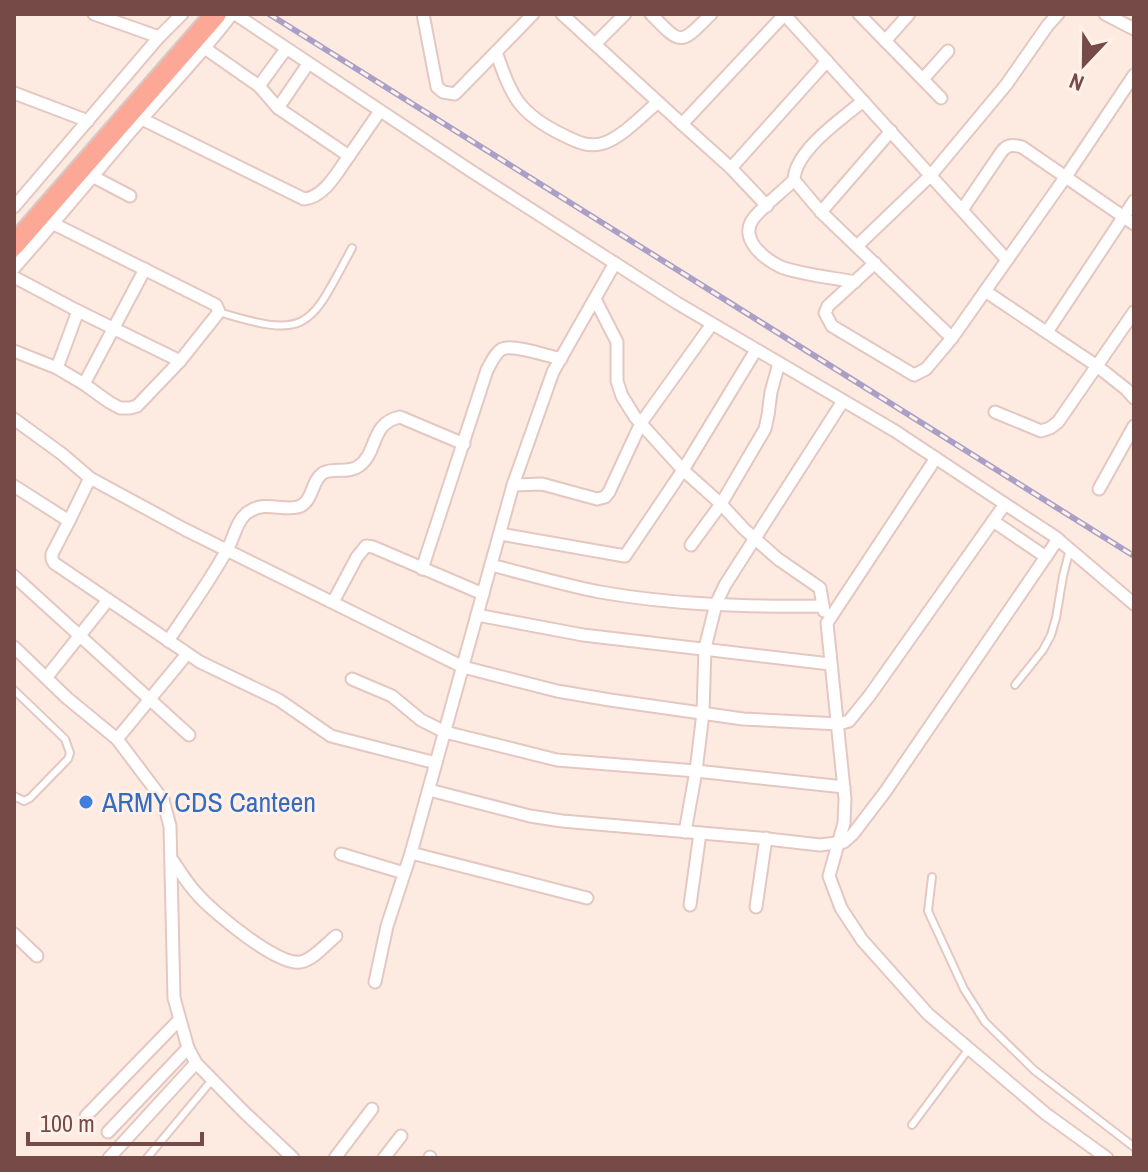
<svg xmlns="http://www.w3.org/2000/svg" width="1148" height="1172" font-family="'Archivo Narrow',sans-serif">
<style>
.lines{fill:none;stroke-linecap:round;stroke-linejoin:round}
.service-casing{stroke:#e4c7c0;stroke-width:10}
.minor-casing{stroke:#e4c7c0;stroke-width:15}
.trunk-casing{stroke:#d6c9c8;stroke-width:24}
.service{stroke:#fff;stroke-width:6}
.minor{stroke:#fff;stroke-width:11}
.trunk{stroke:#fda896;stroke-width:20}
.rail-casing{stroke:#aaa0c7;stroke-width:6}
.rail{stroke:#fff0e9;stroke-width:3;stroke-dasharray:9;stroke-linecap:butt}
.shop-dot{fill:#3f7fe0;stroke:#fff0e9;stroke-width:3}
.labels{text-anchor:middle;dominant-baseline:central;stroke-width:6;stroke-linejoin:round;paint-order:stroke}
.shop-label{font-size:28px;fill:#366cbe;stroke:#fff0e9;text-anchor:start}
</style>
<rect width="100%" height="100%" fill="#fdebe1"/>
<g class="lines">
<defs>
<g id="service">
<path d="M 219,312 C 311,341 310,325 352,248"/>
<path d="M 1015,685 L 1043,650 L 1051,635 L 1056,618 L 1063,576 L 1070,549"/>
<path d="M 14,690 L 65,739 L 70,753 L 68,759 L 30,798 L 24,801 L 14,796"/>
<path d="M 932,877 L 928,911 L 964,989 L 985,1022 L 1034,1070 L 1134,1147"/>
<path d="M 912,1125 L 968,1050"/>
<path d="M 147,1158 L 212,1080"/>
</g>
<g id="minor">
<path d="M 94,14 L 159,37"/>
<path d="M 235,14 L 471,171 L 677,303 L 895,431 L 1005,504 L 1054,536 L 1134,604"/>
<path d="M 423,14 L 437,87 L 443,92 L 455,94 L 533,14"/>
<path d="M 562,14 L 682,124 L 785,14"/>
<path d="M 651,14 C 682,46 680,45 711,14"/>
<path d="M 784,14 L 1007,260"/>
<path d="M 859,14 L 941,98"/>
<path d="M 1105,14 L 1134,29"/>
<path d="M 885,41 L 909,14"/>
<path d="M 595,44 L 625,14"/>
<path d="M 206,49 L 259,86 L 278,108 L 349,156 L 380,111"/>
<path d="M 496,52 C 512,97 518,113 563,135 C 577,142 589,148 604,143 C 622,137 644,114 658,102"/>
<path d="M 923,79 L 948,51"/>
<path d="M 259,86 L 286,49"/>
<path d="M 14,93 L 88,121"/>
<path d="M 863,101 C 842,119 795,150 794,180 L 821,212 L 952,338 L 1069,172 L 1134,75"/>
<path d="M 278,108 L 308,64"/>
<path d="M 142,119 L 304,199 C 325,197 337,172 349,156"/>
<path d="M 682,124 L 731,168 L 827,61"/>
<path d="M 731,168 L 767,206"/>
<path d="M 92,176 L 130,196"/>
<path d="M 794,180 C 784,190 761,208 753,219 C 739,239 764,259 781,267 C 799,274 834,278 855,282"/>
<path d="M 14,207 L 159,37 L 182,14"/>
<path d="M 962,210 L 1000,154 C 1006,145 1011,144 1022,147 L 1134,224"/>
<path d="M 821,212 L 891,131"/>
<path d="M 54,224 L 216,305 L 219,312 L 180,361 L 137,406 L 130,408 L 120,408 L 109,402 L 84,384 L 57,368"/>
<path d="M 857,246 L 931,175 L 1006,85 L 1048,25 L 1058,14"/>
<path d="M 875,263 L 828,306 L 825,313 L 832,326 L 914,375 L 926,369 L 952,338"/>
<path d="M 14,268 C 54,223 92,177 131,131 C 165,92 201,55 232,14"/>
<path d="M 14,277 L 78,311 L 180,361"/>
<path d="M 985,291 L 1097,366 L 1126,389 L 1134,398"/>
<path d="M 595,299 L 617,342 L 617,381 L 622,396 L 635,417 L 683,470 L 721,504 L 744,529 L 778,559 L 820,588 L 823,606"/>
<path d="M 1047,332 L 1134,201"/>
<path d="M 14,351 L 57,368 L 78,311"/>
<path d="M 84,384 L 145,269"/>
<path d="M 995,412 L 1041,431 L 1050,428 L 1058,422 L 1134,312"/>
<path d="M 14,419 L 62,454 L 90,478 L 184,529 L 463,667 L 557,691 L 610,700 L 743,719 L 839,724 L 849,721 L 870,695 L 1005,504"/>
<path d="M 936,458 L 827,623 L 845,799 L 844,823 L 829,876 L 841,908 L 862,940 L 928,1014 L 1046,1114 L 1107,1158"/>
<path d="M 513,485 L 542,484 L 597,499 L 605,497 L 609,492 L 641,423 L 712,324"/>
<path d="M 14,486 L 69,521 L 90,478"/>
<path d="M 1099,489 L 1134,426"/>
<path d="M 69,521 L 52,554 L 52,559 L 54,563 L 200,662 L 279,700 L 331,736 L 436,763"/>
<path d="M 993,521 L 1046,557"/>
<path d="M 500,534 L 625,556 L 683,470 L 756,350"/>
<path d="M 691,545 L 721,504 L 765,429 L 768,415 L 771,392 L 779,363"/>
<path d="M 491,565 C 527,574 563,585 600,592 C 673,605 748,607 823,606 L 824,611"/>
<path d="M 422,569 L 487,370 C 491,363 495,353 502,349 C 513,344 548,356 561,359"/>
<path d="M 14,576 L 189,735"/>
<path d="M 333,602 L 357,557 L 366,546 L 373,547 L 483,594"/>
<path d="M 477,615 L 583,635 L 830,664"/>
<path d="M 168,641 C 189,609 214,576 231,542 C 235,532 239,517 250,511 C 265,501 282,511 298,507 C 313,503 311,481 323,473 C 334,467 348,474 359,466 C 378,453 370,423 400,417 L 464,444"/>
<path d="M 14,647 L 67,698 L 117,739 L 163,800 L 170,826 L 174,998 L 188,1048 L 196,1063 L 244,1112 L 293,1158"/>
<path d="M 46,678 L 108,600"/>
<path d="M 352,679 L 392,696 L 421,720 L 445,732 L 557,760 L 696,771 L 844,787"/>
<path d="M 117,739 L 187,654"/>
<path d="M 429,790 L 530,816 L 562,821 L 759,838 L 820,845 L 844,842 L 853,834 L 885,792 L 1058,539"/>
<path d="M 685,832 L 696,771 L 703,713 L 705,648 L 716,604 L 725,585 L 843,401"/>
<path d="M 341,854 L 404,873"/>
<path d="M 173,861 C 181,873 189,886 199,896 C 214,913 279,967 301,962 C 314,959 326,944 336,936"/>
<path d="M 587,898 L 411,853 L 513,485 L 553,372 L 615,263"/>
<path d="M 690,905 L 700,833"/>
<path d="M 756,907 L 766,838"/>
<path d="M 14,934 L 37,956"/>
<path d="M 375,982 L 387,926 L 411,853"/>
<path d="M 86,1116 L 179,1020"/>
<path d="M 108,1132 L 188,1048"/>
<path d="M 109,1158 L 196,1063"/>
<path d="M 335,1158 L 372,1109"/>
<path d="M 384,1158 L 401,1136"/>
<path d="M 430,1158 L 430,1157"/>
</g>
<path id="trunk" d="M 14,245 L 216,14"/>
</defs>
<use href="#service" class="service-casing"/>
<use href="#minor" class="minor-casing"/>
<use href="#trunk" class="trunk-casing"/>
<use href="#service" class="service"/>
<use href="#minor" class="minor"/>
<use href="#trunk" class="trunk"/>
<defs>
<path id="rail" d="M 269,14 L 1134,556"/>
</defs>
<use href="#rail" class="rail-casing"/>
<use href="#rail" class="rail"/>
</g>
<circle class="shop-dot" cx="86" cy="802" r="8"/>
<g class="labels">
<g class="shop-label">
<text x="102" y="802">ARMY CDS Canteen</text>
</g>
</g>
<rect width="1148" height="1172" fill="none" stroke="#764b47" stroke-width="32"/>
<g transform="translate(1084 64) rotate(202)" stroke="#fff0e9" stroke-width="6" paint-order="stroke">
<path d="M0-6L14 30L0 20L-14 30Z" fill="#764b47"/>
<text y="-12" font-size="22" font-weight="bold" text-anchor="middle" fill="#764b47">N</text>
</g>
<path d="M28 1132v12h174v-12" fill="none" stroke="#764b47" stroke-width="4"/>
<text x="40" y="1132" font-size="24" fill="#764b47" stroke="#fff0e9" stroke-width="6" paint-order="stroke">100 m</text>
</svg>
